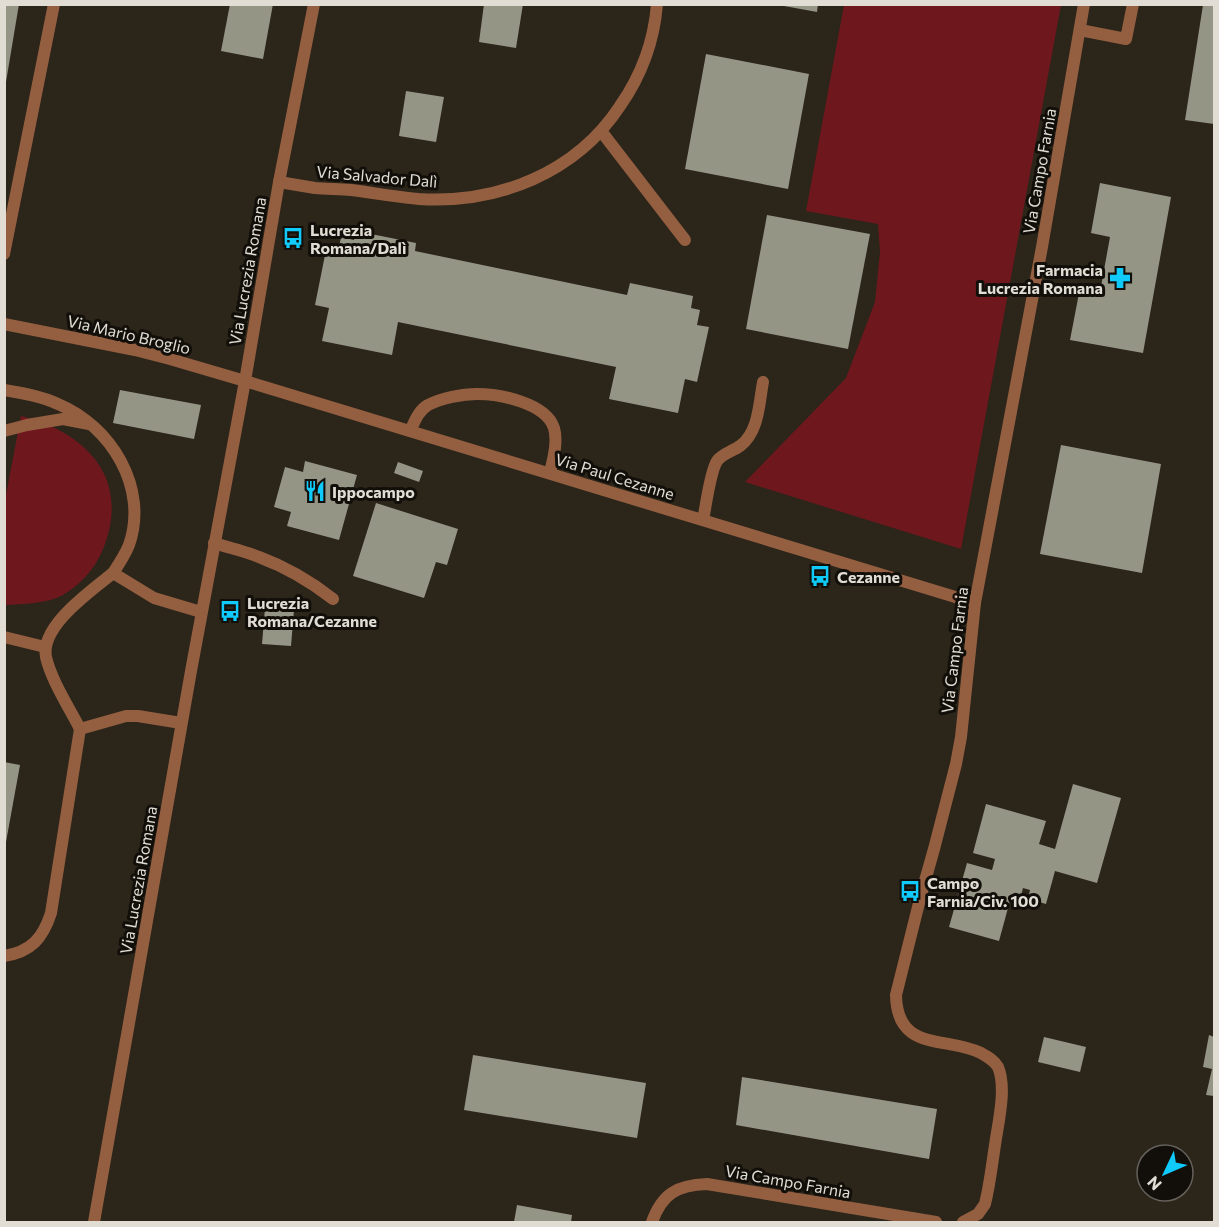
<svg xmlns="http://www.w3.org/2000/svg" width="1219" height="1227" font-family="Commissioner,sans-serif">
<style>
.green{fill:#6e181e}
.building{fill:#959586}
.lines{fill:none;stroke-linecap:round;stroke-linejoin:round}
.service{stroke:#945f40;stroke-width:12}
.minor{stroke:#945f40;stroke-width:12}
.tertiary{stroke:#945f40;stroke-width:12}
.labels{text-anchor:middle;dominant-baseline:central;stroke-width:6;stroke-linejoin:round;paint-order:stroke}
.street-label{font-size:16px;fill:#e1ddd5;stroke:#120f0a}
.poi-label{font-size:16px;font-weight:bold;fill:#e1ddd5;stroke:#120f0a;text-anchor:start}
</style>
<rect width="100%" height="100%" fill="#2c251a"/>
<g class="green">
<path d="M 844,5 L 1061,5 L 961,549 L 745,482 L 846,378 L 875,302 L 880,252 L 878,224 L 806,211 Z"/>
<path d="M 21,416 C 81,431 127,472 107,538 C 100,562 85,582 63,595 C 46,604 24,604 5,605 L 5,500 Z"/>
</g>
<g class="building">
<path d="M 4,4 L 19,4 L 6,82 L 4,82 Z"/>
<path d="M 230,4 L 273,4 L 263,59 L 221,51 Z"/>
<path d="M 484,4 L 523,4 L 516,48 L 479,42 Z"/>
<path d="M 784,4 L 818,4 L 817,12 L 784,6 Z"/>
<path d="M 1203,5 L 1214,5 L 1214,124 L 1185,120 Z"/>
<path d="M 706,54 L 809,74 L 788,189 L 685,169 Z"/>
<path d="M 406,91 L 444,97 L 436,142 L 399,136 Z"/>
<path d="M 1100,183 L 1171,197 L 1143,353 L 1070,340 L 1080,288 L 1100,292 L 1110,237 L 1091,233 Z"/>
<path d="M 767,215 L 870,234 L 848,349 L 746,329 Z"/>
<path d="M 356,231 L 416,243 L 415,251 L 627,295 L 630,283 L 693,296 L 691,308 L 700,310 L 697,325 L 709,327 L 697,382 L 685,379 L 678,413 L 609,399 L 616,367 L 398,322 L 392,355 L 322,341 L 329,308 L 315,305 L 325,255 L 337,257 L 341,237 L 354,240 Z"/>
<path d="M 120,390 L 201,405 L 194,439 L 113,423 Z"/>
<path d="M 1061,445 L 1161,464 L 1142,573 L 1040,554 Z"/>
<path d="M 305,461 L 357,475 L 339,540 L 287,526 L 291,512 L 274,507 L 285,467 L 303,472 Z"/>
<path d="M 398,462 L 423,471 L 419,482 L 394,473 Z"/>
<path d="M 376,503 L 458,529 L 447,565 L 436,562 L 424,598 L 353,576 Z"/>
<path d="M 265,608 L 294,610 L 291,646 L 262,644 Z"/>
<path d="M 4,762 L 20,765 L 6,842 L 4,842 Z"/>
<path d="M 1073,784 L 1121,798 L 1097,883 L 1055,871 L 1046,904 L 1028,899 L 1030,890 L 1023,888 L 1020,900 L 1011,897 L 999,941 L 949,927 L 967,863 L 992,870 L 995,859 L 973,853 L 986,804 L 1046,821 L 1039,844 L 1055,849 Z"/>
<path d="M 1209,1035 L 1214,1037 L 1214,1096 L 1206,1095 L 1212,1069 L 1203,1067 Z"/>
<path d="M 1044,1037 L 1086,1047 L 1080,1072 L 1038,1062 Z"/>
<path d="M 473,1055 L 646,1083 L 637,1138 L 464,1110 Z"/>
<path d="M 742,1077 L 937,1109 L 929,1159 L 736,1125 Z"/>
<path d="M 517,1205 L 572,1215 L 571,1222 L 514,1222 Z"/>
</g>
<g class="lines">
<g class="service">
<path d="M 1080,30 L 1126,39 L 1133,4"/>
<path d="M 4,390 C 22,393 41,396 58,404 C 111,426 149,488 129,545 C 125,555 119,564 113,573"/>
<path d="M 4,431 L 27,425 L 63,419 L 89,424"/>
<path d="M 703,520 C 706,506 710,472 717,461 C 722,454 733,451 740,446 C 759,432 759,403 763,382"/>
<path d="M 214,543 C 229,548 245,551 259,557 C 286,567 310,581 333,599"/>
<path d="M 4,637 L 45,647"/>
<path d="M 80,729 C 70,709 51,680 46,657 C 40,626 91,591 113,573 L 154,598 L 201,612"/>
<path d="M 4,956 C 31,952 43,938 51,913 L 80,729 L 126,716 L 138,716 L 181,723"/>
</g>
<g class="minor">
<path d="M 314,4 L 279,182 L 245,381 L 975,603"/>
<path d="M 601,131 L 685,240"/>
<path d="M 279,182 C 291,184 303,186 315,188 C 327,189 339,189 351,190 C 374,193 396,197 419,199 C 498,204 576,173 620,106 C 641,76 654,42 657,4"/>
<path d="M 4,254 L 54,4"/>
<path d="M 410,431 C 415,421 418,411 428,405 C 442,398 462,394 477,394 C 500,394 546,403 554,428 C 558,442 553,459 550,473"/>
<path d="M 652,1222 C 662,1194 677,1185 707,1184 L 936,1222"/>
<path d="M 963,1222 L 978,1214 L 985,1204 C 990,1184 992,1164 995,1145 C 998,1123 1007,1088 998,1067 C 994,1060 988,1057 981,1053 C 945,1036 897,1052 896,995 L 921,895 L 934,849 L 956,764 L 961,737 L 975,603 L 1042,247 L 1084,4"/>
</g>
<path class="tertiary" d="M 4,324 L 135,350 L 170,359 L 245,381 L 191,671 L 94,1222"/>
</g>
<defs>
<symbol id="bus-bare" viewBox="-9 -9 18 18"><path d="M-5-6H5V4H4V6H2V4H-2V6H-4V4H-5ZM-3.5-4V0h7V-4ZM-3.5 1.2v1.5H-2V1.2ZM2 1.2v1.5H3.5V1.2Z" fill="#0fcafa" stroke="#120f0a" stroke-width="2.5" paint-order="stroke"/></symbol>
<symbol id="pharmacy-bare" viewBox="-9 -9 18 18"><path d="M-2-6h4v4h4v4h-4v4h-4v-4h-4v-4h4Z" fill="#0fcafa" stroke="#120f0a" stroke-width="2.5" paint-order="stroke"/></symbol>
<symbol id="restaurant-bare" viewBox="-9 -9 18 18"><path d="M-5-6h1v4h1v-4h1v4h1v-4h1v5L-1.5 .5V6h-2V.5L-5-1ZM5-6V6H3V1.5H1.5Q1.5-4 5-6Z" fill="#0fcafa" stroke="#120f0a" stroke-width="2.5" paint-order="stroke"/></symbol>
</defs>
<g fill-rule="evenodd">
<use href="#bus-bare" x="278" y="223" width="30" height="30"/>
<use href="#pharmacy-bare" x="1105" y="263" width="30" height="30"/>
<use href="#restaurant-bare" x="300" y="476" width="30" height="30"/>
<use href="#bus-bare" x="805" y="561" width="30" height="30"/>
<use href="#bus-bare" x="215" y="596" width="30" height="30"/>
<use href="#bus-bare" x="895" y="876" width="30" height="30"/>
</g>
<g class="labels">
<g class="street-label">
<text transform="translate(1039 171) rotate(-80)">Via Campo Farnia</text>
<text transform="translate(377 176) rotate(5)">Via Salvador Dalì</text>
<text transform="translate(247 271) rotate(-80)">Via Lucrezia Romana</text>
<text transform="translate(129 334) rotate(13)">Via Mario Broglio</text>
<text transform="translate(615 476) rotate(17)">Via Paul Cezanne</text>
<text transform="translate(954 650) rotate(-83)">Via Campo Farnia</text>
<text transform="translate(138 880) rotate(-80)">Via Lucrezia Romana</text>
<text transform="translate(788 1181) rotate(10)">Via Campo Farnia</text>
</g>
<g class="poi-label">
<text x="310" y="229">Lucrezia<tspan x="310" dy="18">Romana/Dalì</tspan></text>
<text x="1103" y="269" text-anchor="end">Farmacia<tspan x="1103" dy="18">Lucrezia Romana</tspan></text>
<text x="332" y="491">Ippocampo</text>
<text x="837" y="576">Cezanne</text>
<text x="247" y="602">Lucrezia<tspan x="247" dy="18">Romana/Cezanne</tspan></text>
<text x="927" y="882">Campo<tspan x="927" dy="18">Farnia/Civ. 100</tspan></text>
</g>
</g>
<rect width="1219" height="1227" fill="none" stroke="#e1ddd5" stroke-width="12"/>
<g transform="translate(1165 1173) rotate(226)"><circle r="28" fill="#120f0a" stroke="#65615b" stroke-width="1.5"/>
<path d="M0-4.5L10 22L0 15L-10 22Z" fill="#0fcafa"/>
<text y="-9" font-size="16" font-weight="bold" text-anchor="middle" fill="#e1ddd5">N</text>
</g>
</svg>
